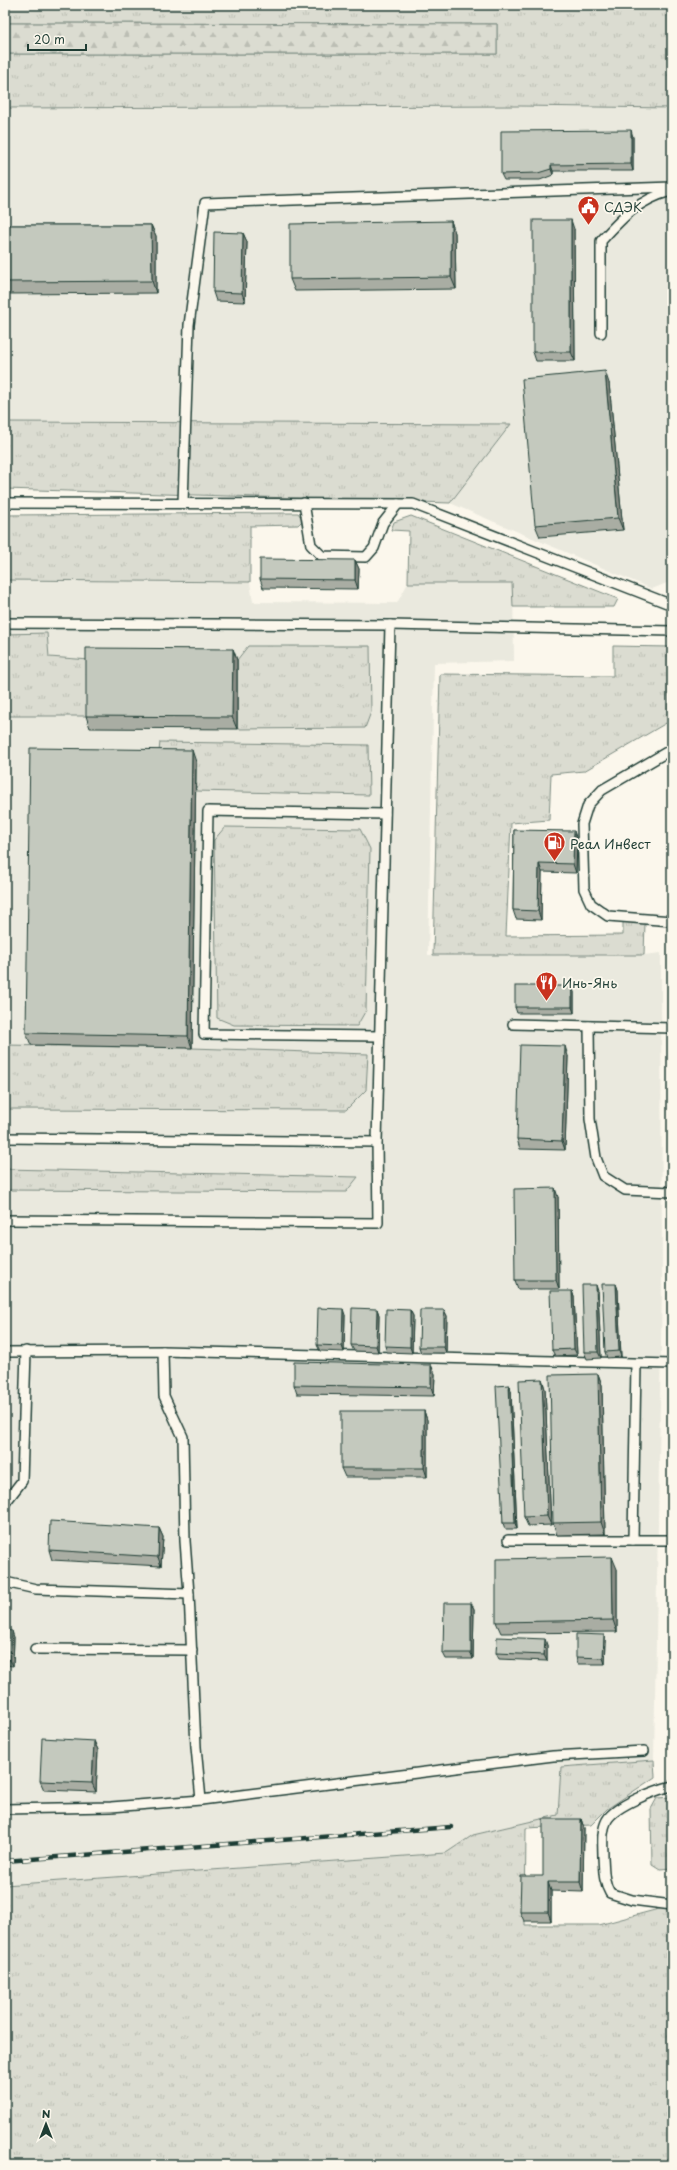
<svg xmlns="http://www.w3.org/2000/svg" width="677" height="2170" font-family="'Playpen Sans',sans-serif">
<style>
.built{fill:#eae9de}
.grass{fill:url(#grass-tufts);stroke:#7d8c82}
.forest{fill:url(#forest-firs);stroke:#7d8c82}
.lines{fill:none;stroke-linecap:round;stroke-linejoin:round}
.service-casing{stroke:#1f3d34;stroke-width:12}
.service{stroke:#fbf7ec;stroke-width:9}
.rail-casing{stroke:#1f3d34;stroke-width:4.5}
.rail{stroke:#fbf7ec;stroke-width:3;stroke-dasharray:9;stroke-linecap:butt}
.wall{fill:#a9ada3;stroke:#1f3d34}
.shaded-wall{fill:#898d85;stroke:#1f3d34}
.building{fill:#c4c9be;stroke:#1f3d34}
.labels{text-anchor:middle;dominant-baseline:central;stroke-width:3.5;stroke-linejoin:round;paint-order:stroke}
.poi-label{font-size:13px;fill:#1f3d34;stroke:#fbf7ec;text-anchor:start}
</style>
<defs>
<pattern id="grass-tufts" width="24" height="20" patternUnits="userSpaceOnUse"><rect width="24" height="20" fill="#dbdcd1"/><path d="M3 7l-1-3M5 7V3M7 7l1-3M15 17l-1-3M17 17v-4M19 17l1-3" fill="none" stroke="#bcbeb4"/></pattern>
<pattern id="forest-firs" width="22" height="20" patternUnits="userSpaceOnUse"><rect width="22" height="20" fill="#dbdcd1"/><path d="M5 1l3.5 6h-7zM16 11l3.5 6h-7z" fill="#bcbeb4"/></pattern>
</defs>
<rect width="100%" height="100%" fill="#fbf7ec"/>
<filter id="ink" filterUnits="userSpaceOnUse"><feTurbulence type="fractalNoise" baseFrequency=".025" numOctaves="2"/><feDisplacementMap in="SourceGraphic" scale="8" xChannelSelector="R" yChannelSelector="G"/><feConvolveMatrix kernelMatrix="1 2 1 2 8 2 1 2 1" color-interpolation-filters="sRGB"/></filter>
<g filter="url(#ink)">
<g class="built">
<path d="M 520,106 L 672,108 L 672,431 L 666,469 L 667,554 L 669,582 L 652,589 L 450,503 L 510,424 L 5,422 L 5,108 Z"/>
<path d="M 5,580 L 250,582 L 253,602 L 397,603 L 408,583 L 513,583 L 514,661 L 434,663 L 428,955 L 644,955 L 661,953 L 662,1283 L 654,1760 L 561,1767 L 558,1815 L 473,1835 L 446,1853 L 5,1885 Z"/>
</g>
<g class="grass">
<path d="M 5,5 L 672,5 L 672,108 L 520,106 L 5,108 L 5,54 L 497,54 L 497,24 L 5,23 Z"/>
<path d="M 5,422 L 511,424 L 450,503 L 5,489 Z"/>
<path d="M 293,513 L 298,513 L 303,520 L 298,525 L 250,526 L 250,582 L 5,580 L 5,515 Z"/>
<path d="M 411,516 L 618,599 L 614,607 L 513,607 L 512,583 L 408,583 L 409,531 L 391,530 L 394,522 Z"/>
<path d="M 47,633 L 49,657 L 90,660 L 90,716 L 5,716 L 5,634 Z"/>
<path d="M 248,646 L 370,646 L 371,712 L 365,728 L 237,729 L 237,660 Z"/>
<path d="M 613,646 L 670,647 L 668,722 L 584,771 L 551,774 L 549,820 L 511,823 L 506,936 L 623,935 L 623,922 L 645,922 L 644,955 L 433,955 L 440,674 L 613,676 Z"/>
<path d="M 160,742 L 368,745 L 369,795 L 196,791 L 196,762 L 158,761 Z"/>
<path d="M 225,827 L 360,829 L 370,849 L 366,1010 L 357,1026 L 234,1025 L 217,1018 L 214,840 Z"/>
<path d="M 5,1045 L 192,1048 L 368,1054 L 366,1090 L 346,1110 L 5,1109 Z"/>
<path d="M 5,1169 L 358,1177 L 346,1192 L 5,1190 Z"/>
<path d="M 654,1760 L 655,1777 L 607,1809 L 591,1825 L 526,1828 L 525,1925 L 599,1925 L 666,1907 L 672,1908 L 672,2165 L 5,2165 L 5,1885 L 446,1853 L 473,1835 L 558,1815 L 561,1767 Z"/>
<path d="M 672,1797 L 672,1868 L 660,1869 L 652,1864 L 651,1809 L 657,1798 Z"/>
</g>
<path class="forest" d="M 5,23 L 497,24 L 497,54 L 5,54 Z"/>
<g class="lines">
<defs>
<g id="service">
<path d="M 601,333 L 601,241 C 623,217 638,200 671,191"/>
<path d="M 5,503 L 413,504 L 672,605"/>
<path d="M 183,503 L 189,325 L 205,203 L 672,187"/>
<path d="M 304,503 L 311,545 L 322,556 L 366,557 L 374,548 L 383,523 L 398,504"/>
<path d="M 5,623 L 390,625 L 672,631"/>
<path d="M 672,749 L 602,790 L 588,805 L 582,824 L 584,889 L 591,904 L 608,916 L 672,921"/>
<path d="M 513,1024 L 672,1028"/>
<path d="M 589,1026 L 590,1119 L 596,1158 L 603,1176 L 625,1190 L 672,1192"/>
<path d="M 380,1036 L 204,1034 L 208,811 L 385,814"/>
<path d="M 5,1138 L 377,1142"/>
<path d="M 5,1220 L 378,1223 L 377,1142 L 390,625"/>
<path d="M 163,1351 L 164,1396 L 183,1437 L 185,1541 L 189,1594 L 196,1747 L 201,1800"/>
<path d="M 5,1352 L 163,1351 L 672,1364"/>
<path d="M 5,1503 L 22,1481 L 26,1351"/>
<path d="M 508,1540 L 672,1540"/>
<path d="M 633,1540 L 636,1364"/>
<path d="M 5,1582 L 36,1589 L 189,1594"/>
<path d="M 35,1649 L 192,1650"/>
<path d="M 672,1786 C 656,1790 616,1805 607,1820 C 601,1831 603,1845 603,1857 C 604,1870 603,1881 610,1893 L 632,1900 L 672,1905"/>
<path d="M 5,1809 L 111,1807 L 201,1800 L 553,1756 L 644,1751"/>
</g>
</defs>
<use href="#service" class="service-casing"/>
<use href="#service" class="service"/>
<defs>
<path id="rail" d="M 5,1861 L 451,1827"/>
</defs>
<use href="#rail" class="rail-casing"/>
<use href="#rail" class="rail"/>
</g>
<g class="wall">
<path d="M 633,137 L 633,171 L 553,171 L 553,175 L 540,180 L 504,180 L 501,174 Z"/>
<path d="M 451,221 L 455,233 L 456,289 L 295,291 L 290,279 Z"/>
<path d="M 5,225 L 151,225 L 156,236 L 156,293 L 5,294 Z"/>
<path d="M 574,229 L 575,361 L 536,361 L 533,352 Z"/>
<path d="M 243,233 L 247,242 L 245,302 L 216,301 L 213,292 Z"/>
<path d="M 609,383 L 623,530 L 540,537 L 535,525 Z"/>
<path d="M 355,560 L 359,569 L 358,589 L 263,588 L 260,579 Z"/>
<path d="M 233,649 L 237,660 L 237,729 L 90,728 L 86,716 Z"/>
<path d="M 196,762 L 192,1048 L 31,1045 L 26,1033 Z"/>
<path d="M 514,830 L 577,840 L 576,873 L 542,872 L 541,920 L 516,919 L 513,910 Z"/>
<path d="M 574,992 L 574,1013 L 517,1013 L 515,1007 Z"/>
<path d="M 568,1056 L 565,1150 L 520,1149 L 517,1139 Z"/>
<path d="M 558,1197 L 559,1289 L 518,1289 L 515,1280 Z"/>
<path d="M 616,1284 L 618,1290 L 621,1357 L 607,1358 L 605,1352 Z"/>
<path d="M 572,1291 L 574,1297 L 577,1355 L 555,1356 L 552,1350 Z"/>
<path d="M 598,1291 L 601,1358 L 587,1359 L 584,1352 Z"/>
<path d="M 377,1309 L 379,1315 L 378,1352 L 354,1351 L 351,1345 Z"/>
<path d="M 410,1310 L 413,1316 L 412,1353 L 387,1352 L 385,1346 Z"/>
<path d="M 444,1310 L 447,1316 L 446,1353 L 421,1353 L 419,1347 Z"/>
<path d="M 345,1315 L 344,1352 L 320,1351 L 317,1345 Z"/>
<path d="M 431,1365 L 435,1374 L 434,1396 L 297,1394 L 294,1385 Z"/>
<path d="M 598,1374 L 602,1385 L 605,1534 L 557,1535 L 553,1523 Z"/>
<path d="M 542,1379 L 545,1389 L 551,1525 L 528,1526 L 524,1517 Z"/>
<path d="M 511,1391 L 517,1529 L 505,1529 L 503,1523 Z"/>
<path d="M 424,1411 L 427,1420 L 427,1477 L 345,1477 L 341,1468 Z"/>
<path d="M 159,1528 L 163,1537 L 161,1566 L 52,1560 L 49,1550 Z"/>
<path d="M 617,1569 L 617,1632 L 501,1633 L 496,1622 Z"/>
<path d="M 471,1603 L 474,1609 L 473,1659 L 446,1659 L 443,1653 Z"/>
<path d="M 5,1630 L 14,1637 L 13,1666 L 5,1665 Z"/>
<path d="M 604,1635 L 606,1641 L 605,1664 L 578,1664 L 576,1657 Z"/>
<path d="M 547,1645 L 547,1661 L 499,1659 L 496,1653 Z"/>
<path d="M 94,1741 L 98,1750 L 96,1792 L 44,1790 L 40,1781 Z"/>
<path d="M 581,1819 L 584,1828 L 583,1892 L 551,1891 L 551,1921 L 524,1921 L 520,1912 Z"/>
</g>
<g class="shaded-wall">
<path d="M 631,130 L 633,137 L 633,171 L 631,164 Z"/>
<path d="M 551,165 L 553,171 L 553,175 L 551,169 Z"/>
<path d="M 571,220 L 574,229 L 575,361 L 571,352 Z"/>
<path d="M 451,221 L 455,233 L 456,289 L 451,277 Z"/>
<path d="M 151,225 L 156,236 L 156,293 L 152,281 Z"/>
<path d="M 243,233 L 247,242 L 245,302 L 242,293 Z"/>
<path d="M 605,371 L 609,383 L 623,530 L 618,518 Z"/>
<path d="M 355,560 L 359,569 L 358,589 L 355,580 Z"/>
<path d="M 233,649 L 237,660 L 237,729 L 232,717 Z"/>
<path d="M 192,750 L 196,762 L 192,1048 L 188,1036 Z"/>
<path d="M 574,831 L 577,840 L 576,873 L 573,864 Z"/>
<path d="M 539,863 L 542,872 L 541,920 L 538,911 Z"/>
<path d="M 572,986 L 574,992 L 574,1013 L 572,1007 Z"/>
<path d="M 565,1046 L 568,1056 L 565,1150 L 562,1141 Z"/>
<path d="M 555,1188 L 558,1197 L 559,1289 L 556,1280 Z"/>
<path d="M 616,1284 L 618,1290 L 621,1357 L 619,1351 Z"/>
<path d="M 596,1285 L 598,1291 L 601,1358 L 598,1352 Z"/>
<path d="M 572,1291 L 574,1297 L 577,1355 L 574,1349 Z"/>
<path d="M 343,1309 L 345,1315 L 344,1352 L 342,1346 Z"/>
<path d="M 377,1309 L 379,1315 L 378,1352 L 376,1346 Z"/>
<path d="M 410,1310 L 413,1316 L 412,1353 L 410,1347 Z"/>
<path d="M 444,1310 L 447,1316 L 446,1353 L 444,1347 Z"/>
<path d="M 431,1365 L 435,1374 L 434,1396 L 431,1387 Z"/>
<path d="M 598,1374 L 602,1385 L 605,1534 L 601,1522 Z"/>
<path d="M 542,1379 L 545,1389 L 551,1525 L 547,1516 Z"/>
<path d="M 509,1385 L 511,1391 L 517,1529 L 515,1523 Z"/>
<path d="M 424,1411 L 427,1420 L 427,1477 L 424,1468 Z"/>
<path d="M 159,1528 L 163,1537 L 161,1566 L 158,1557 Z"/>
<path d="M 612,1557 L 617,1569 L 617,1632 L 613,1620 Z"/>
<path d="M 471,1603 L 474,1609 L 473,1659 L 471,1653 Z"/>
<path d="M 12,1631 L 14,1637 L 13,1666 L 10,1660 Z"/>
<path d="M 604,1635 L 606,1641 L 605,1664 L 603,1658 Z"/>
<path d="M 545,1639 L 547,1645 L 547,1661 L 544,1655 Z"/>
<path d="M 94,1741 L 98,1750 L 96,1792 L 92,1783 Z"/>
<path d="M 581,1819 L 584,1828 L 583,1892 L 580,1882 Z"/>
<path d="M 548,1882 L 551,1891 L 551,1921 L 548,1912 Z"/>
</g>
<g class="building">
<path d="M 631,130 L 631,164 L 551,165 L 551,169 L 538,173 L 501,174 L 501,131 Z"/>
<rect x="533" y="220" width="38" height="132"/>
<path d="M 451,221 L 451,277 L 290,279 L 290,224 Z"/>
<path d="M 5,225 L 151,225 L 152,281 L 5,282 Z"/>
<path d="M 214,232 L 243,233 L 242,293 L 213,292 Z"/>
<path d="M 605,371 L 618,518 L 535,525 L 522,379 Z"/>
<path d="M 260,559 L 355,560 L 355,580 L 260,579 Z"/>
<path d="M 86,648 L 233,649 L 232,717 L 86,716 Z"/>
<path d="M 30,748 L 192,750 L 188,1036 L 26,1033 Z"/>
<path d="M 514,830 L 574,831 L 573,864 L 539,863 L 538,911 L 513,910 Z"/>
<rect x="515" y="986" width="57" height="21"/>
<path d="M 520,1045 L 565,1046 L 562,1141 L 517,1139 Z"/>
<path d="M 555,1188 L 556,1280 L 515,1280 L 514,1189 Z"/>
<path d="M 602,1284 L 616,1284 L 619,1351 L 605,1352 Z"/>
<path d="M 582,1285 L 596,1285 L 598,1352 L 584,1352 Z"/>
<path d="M 550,1291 L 572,1291 L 574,1349 L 552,1350 Z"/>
<path d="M 318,1308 L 343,1309 L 342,1346 L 317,1345 Z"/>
<path d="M 352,1308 L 377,1309 L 376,1346 L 351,1345 Z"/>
<path d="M 386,1309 L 410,1310 L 410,1347 L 385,1346 Z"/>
<path d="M 420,1310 L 444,1310 L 444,1347 L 419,1347 Z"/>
<path d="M 294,1362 L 431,1365 L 431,1387 L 294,1385 Z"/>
<path d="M 598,1374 L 601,1522 L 553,1523 L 550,1375 Z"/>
<path d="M 542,1379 L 547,1516 L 524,1517 L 519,1380 Z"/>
<path d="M 509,1385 L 515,1523 L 503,1523 L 496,1386 Z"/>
<rect x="341" y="1411" width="83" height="57"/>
<path d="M 50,1521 L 159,1528 L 158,1557 L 49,1550 Z"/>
<path d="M 612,1557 L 613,1620 L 496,1622 L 496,1559 Z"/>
<path d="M 444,1603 L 471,1603 L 471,1653 L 443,1653 Z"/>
<path d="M 5,1630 L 12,1631 L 10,1660 L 5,1659 Z"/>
<path d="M 576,1634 L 604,1635 L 603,1658 L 576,1657 Z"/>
<path d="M 497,1637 L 545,1639 L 544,1655 L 496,1653 Z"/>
<path d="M 42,1738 L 94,1741 L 92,1783 L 40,1781 Z"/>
<path d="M 543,1819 L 581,1819 L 580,1882 L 548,1882 L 548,1912 L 520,1912 L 521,1876 L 543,1876 Z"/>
</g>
</g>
<defs>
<symbol id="civic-pin" viewBox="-11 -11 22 30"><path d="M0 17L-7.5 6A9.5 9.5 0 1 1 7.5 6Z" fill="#c8321e" stroke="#fbf7ec"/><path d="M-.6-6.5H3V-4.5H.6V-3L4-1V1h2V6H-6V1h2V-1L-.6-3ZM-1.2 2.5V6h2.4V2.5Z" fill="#fff"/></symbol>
<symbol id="fuel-pin" viewBox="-11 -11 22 30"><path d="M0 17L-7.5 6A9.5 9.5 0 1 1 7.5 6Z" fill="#c8321e" stroke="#fbf7ec"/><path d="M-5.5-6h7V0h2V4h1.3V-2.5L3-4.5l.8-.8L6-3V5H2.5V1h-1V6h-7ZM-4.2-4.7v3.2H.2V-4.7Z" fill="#fff"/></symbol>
<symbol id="restaurant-pin" viewBox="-11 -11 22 30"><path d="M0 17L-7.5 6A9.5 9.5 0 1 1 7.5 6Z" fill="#c8321e" stroke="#fbf7ec"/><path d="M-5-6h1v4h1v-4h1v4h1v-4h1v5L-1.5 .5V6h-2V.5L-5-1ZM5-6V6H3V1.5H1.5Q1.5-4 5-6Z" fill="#fff"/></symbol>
</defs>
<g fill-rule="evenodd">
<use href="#civic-pin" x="576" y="194" width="25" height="34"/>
<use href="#fuel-pin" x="542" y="830" width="25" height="34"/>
<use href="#restaurant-pin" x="534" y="970" width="25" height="34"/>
</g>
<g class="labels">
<g class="poi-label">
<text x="604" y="206">СДЭК</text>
<text x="570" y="843">Реал Инвест</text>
<text x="562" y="982">Инь-Янь</text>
</g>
</g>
<rect width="677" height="2170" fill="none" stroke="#fbf7ec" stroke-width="20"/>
<rect x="10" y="10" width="657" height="2150" fill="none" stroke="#1f3d34" stroke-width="1.5" filter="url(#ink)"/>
<g transform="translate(46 2124)" stroke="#fbf7ec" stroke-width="3" paint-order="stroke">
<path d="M0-3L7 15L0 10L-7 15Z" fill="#1f3d34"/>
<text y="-6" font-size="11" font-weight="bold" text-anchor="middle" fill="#1f3d34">N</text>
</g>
<path d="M28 44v6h58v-6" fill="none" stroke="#1f3d34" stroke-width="2"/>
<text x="34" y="44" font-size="12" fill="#1f3d34" stroke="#fbf7ec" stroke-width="3" paint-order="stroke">20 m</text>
</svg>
